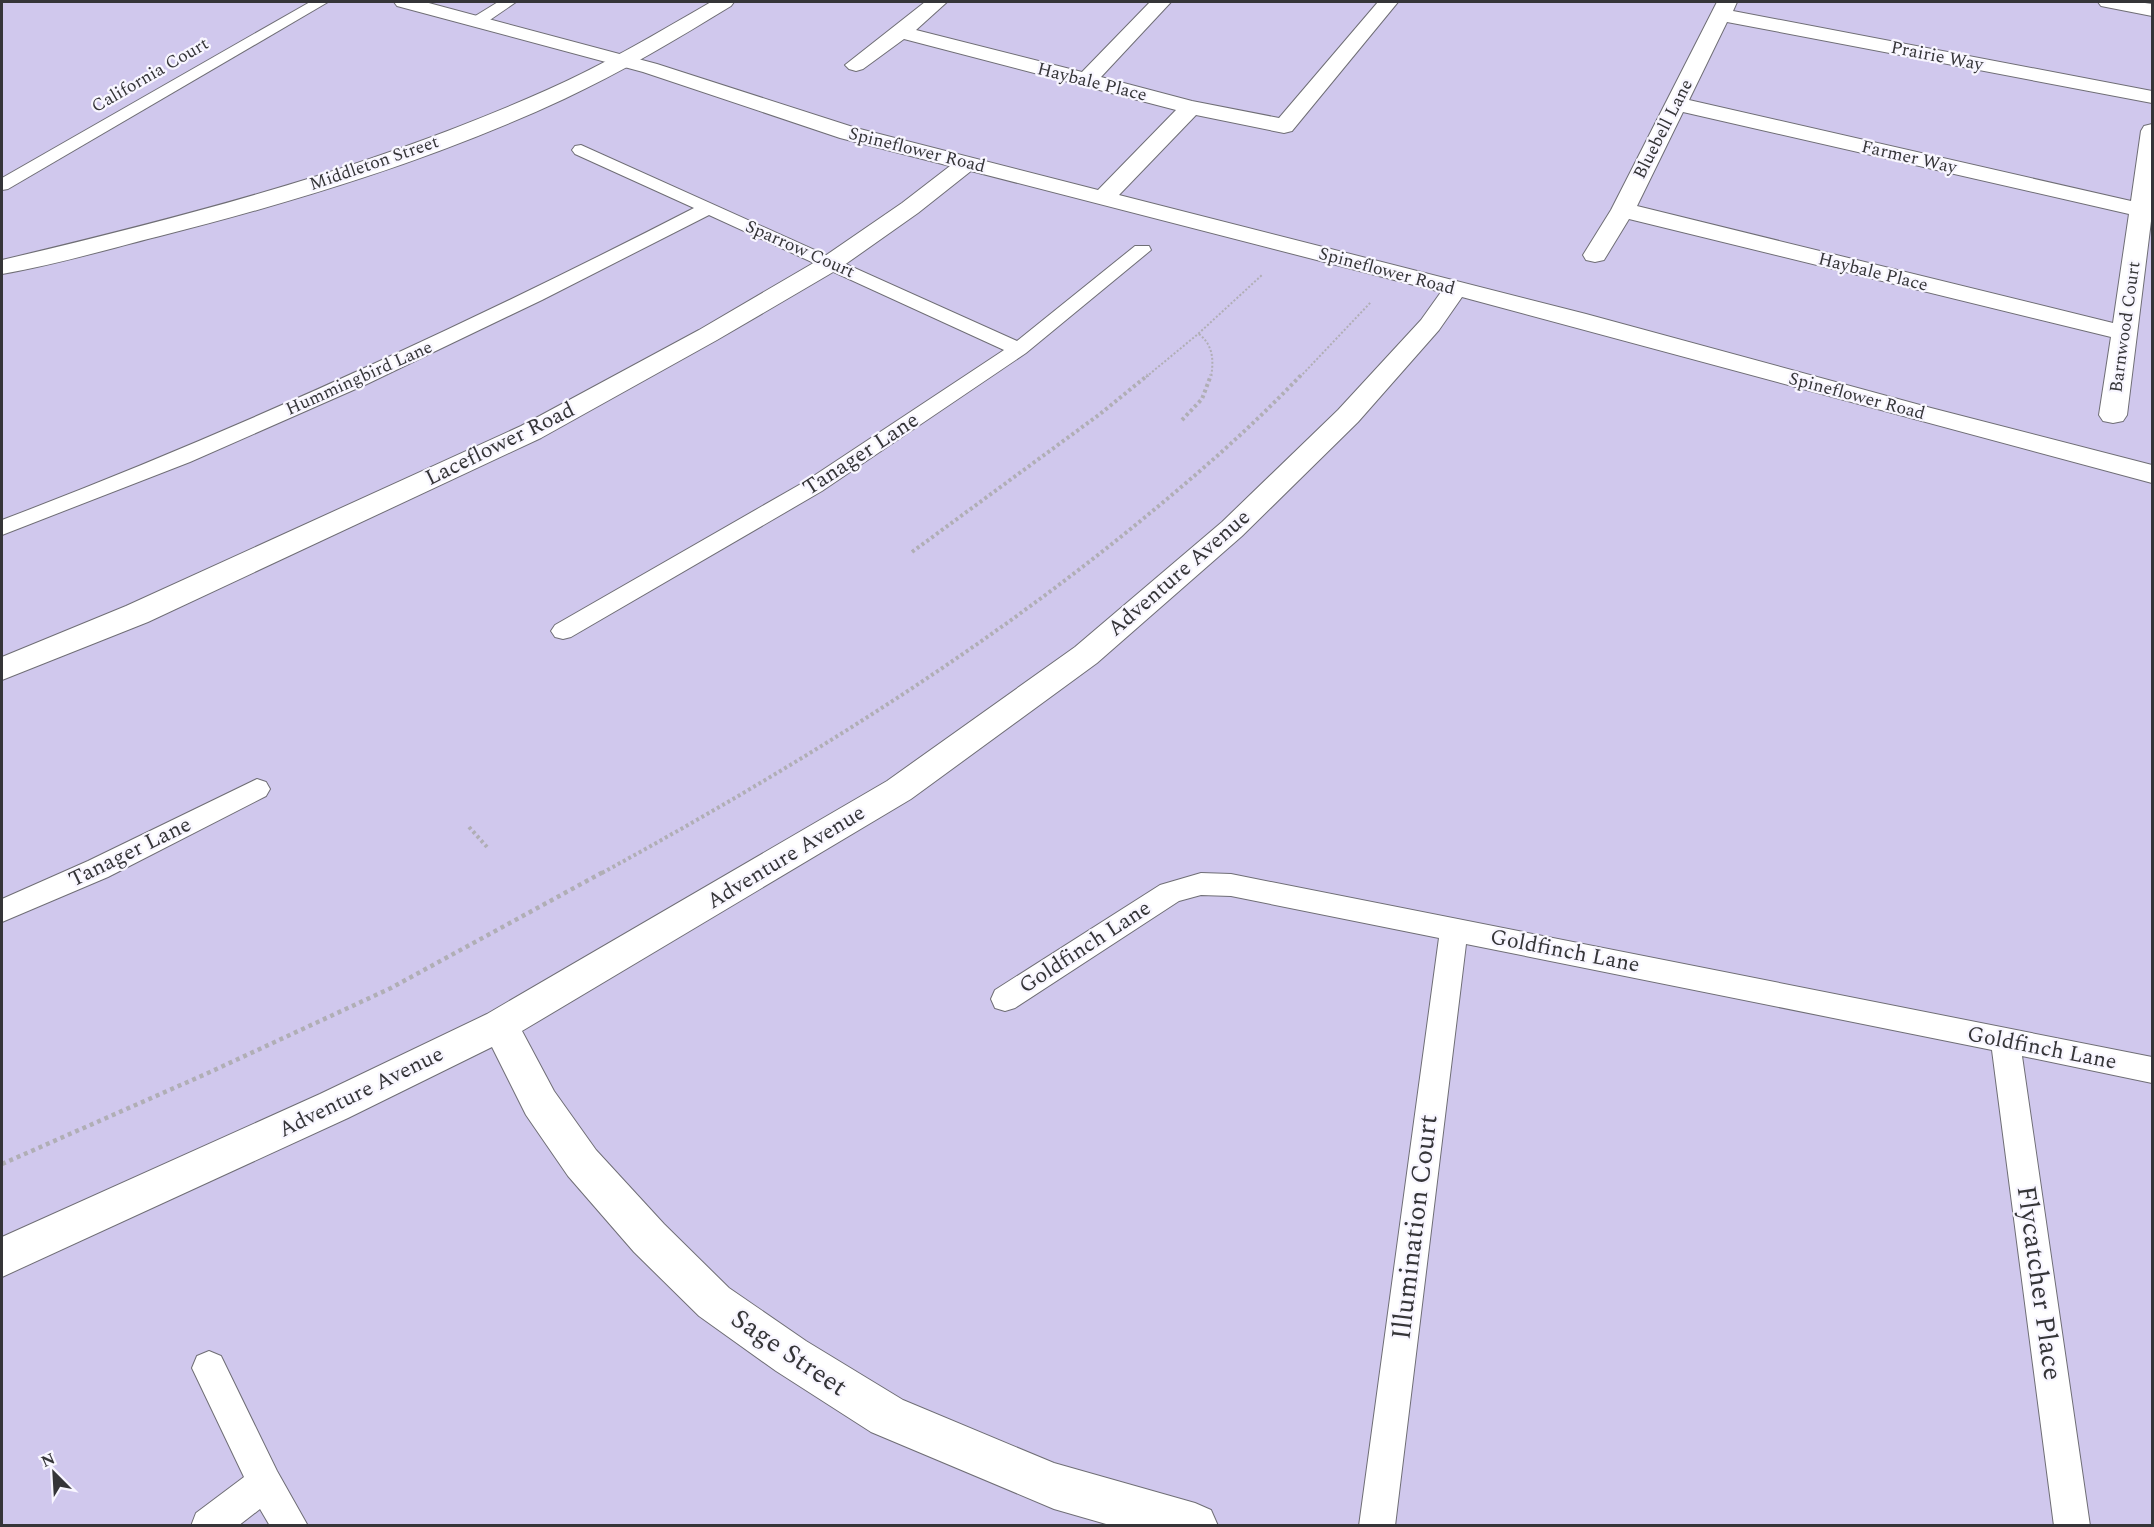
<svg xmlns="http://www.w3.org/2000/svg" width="2154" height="1527" font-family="Spectral,serif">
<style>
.green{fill:#d0c8ed}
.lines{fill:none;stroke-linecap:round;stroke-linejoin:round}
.service-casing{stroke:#6f6e75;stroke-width:2}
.minor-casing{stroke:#6f6e75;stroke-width:2}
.tertiary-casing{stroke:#6f6e75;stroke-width:2}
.path-far2{stroke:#b0aeb5;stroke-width:2;stroke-dasharray:2 2;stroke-linecap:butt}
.path-far1{stroke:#b0aeb5;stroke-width:4;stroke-dasharray:3 3;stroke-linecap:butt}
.path{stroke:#b0aeb5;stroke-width:4.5;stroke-dasharray:4 4;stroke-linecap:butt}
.service{fill:#fff;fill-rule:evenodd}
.minor{fill:#fff;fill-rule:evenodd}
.tertiary{fill:#fff;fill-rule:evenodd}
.labels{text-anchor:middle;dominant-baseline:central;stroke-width:4.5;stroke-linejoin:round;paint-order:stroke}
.far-street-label{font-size:18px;fill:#353538;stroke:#f8f6ff}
.street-label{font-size:22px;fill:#353538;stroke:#f8f6ff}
.near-street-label{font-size:27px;fill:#353538;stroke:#f8f6ff}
</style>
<rect width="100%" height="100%" fill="#ebe9f2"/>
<rect class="green" x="2" y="2" width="2150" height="1523"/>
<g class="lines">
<defs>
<g id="service">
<path d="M 310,2 L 328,2 L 8,189 L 2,190 L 2,178 Z"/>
<path d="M 498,2 L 516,2 L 484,24 L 472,24 L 470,21 L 472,18 Z"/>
<path d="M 581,145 L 1017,341 L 1135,246 L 1149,246 L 1151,250 L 1026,353 L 822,491 L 571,637 L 563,639 L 555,637 L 551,631 L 555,625 L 806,481 L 1004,350 L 709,215 L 542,300 L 367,384 L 190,462 L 2,535 L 2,520 C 239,430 468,324 694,208 L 575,154 L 572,150 L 575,146 Z"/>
<path d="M 257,779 L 266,782 L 270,789 L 266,796 L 108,877 L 2,922 L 2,899 L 88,861 Z"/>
<path d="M 1201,873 L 1231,874 L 2152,1057 L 2152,1083 L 2022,1056 L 2090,1526 L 2054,1526 L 1992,1050 L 1466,944 L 1395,1526 L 1359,1526 L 1439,938 L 1231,896 L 1201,895 L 1179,901 L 1015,1008 L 1005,1011 L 995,1008 L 991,999 L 995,990 L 1160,885 Z"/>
<path d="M 209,1351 L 221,1356 L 277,1471 L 308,1526 L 270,1526 L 260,1509 L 238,1526 L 191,1526 L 196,1513 L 244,1477 L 192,1368 L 197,1356 Z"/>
</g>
<g id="minor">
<path d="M 394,2 L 425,2 L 657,64 L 856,128 L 1098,190 L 1176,110 L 904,39 L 863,69 L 856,71 L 849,69 L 845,65 L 925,2 L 947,2 L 916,30 L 1082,72 L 1150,2 L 1171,2 L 1101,77 L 1192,101 L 1279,118 L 1378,2 L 1398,2 L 1292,131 L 1284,133 L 1196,115 L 1119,195 L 1586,314 L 1931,408 L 2152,465 L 2152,483 L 1462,297 L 1439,330 L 1358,422 L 1242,536 L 1097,663 L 911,799 L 522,1031 L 554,1091 L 596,1150 L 664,1224 L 729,1288 L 806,1341 L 903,1400 L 1054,1463 L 1195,1503 L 1211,1510 L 1218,1526 L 1113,1526 L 1054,1509 L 871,1432 L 776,1371 L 699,1316 L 634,1252 L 568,1176 L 526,1115 L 492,1047 L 348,1118 L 2,1277 L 2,1237 L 320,1094 L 487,1014 L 887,781 L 1075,647 L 1222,522 L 1338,410 L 1421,320 L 1441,292 L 971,171 L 918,213 L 840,268 L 717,340 L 541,438 L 148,622 L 2,680 L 2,657 L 126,606 L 521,426 L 699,330 L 822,258 L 902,203 L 950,166 L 840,138 L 643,72 L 397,6 Z"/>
<path d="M 1717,2 L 1737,2 L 1733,11 L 2152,91 L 2152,103 L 1727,22 L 1689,100 L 2131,201 L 2141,131 L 2144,126 L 2152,124 L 2152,213 L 2127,415 L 2123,421 L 2113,423 L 2103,421 L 2099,415 L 2111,337 L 1629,219 L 1604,260 L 1595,262 L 1586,260 L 1583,255 L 1611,210 ZM 1683,112 L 2129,214 L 2113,323 L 1637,206 Z"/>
<path d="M 2098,2 L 2138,2 L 2152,4 L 2152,16 L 2101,6 Z"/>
</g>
<path id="tertiary" d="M 711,2 L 734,2 L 731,6 C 677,39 622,72 564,99 C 435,159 298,201 160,236 C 108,249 55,265 2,274 L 2,260 C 188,216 372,168 547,90 C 604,65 657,33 711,2 Z"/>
</defs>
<use href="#service" class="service-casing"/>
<use href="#minor" class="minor-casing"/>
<use href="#tertiary" class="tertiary-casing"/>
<g class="path-far2">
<path d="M 1199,334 C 1213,345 1214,360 1211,377"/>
<path d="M 1146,377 L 1198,334 L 1262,275"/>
<path d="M 1300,377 L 1371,302"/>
</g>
<g class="path-far1">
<path d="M 1182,420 L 1202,399 L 1211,375"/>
<path d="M 912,552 L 1100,414 L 1148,375"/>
<path d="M 469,827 L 487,847"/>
<path d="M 602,873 C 788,771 968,661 1133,527 C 1192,479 1249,430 1301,375"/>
</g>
<path class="path" d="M 2,1164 L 208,1073 L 391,988 L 605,871"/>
<use href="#service" class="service"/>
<use href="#minor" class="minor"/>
<use href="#tertiary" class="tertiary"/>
</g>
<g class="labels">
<g class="far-street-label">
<text transform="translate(1937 56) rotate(11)">Prairie Way</text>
<text transform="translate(150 75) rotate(-30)">California Court</text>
<text transform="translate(1092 82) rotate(14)">Haybale Place</text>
<text transform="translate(1663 129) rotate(-63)">Bluebell Lane</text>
<text transform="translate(917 150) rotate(14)">Spineflower Road</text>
<text transform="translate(1909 157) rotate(13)">Farmer Way</text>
<text transform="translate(374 163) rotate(-19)">Middleton Street</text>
<text transform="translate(800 249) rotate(24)">Sparrow Court</text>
<text transform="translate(1387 271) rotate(15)">Spineflower Road</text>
<text transform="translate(1873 272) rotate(14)">Haybale Place</text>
<text transform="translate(2125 327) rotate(-82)">Barnwood Court</text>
<text transform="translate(359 378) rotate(-24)">Hummingbird Lane</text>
<text transform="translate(1857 396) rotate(15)">Spineflower Road</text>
</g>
<g class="street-label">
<text transform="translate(500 444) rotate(-26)">Laceflower Road</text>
<text transform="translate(861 454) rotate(-33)">Tanager Lane</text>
<text transform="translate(1179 573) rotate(-41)">Adventure Avenue</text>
<text transform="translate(130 852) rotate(-26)">Tanager Lane</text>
<text transform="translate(786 857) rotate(-31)">Adventure Avenue</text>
<text transform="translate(1085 947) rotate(-33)">Goldfinch Lane</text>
<text transform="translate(1565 951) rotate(11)">Goldfinch Lane</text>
<text transform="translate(2042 1048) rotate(11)">Goldfinch Lane</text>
<text transform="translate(361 1092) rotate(-26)">Adventure Avenue</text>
</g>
<g class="near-street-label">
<text transform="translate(1415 1227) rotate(-83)">Illumination Court</text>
<text transform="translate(2039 1283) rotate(82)">Flycatcher Place</text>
<text transform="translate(789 1353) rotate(34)">Sage Street</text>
</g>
</g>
<rect width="2154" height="1527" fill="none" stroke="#353538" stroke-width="6"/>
<g transform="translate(54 1473) rotate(336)" stroke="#f8f6ff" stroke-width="4.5" paint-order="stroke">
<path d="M0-4.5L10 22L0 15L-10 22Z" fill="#353538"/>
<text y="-9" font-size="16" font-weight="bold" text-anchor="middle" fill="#353538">N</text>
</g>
</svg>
